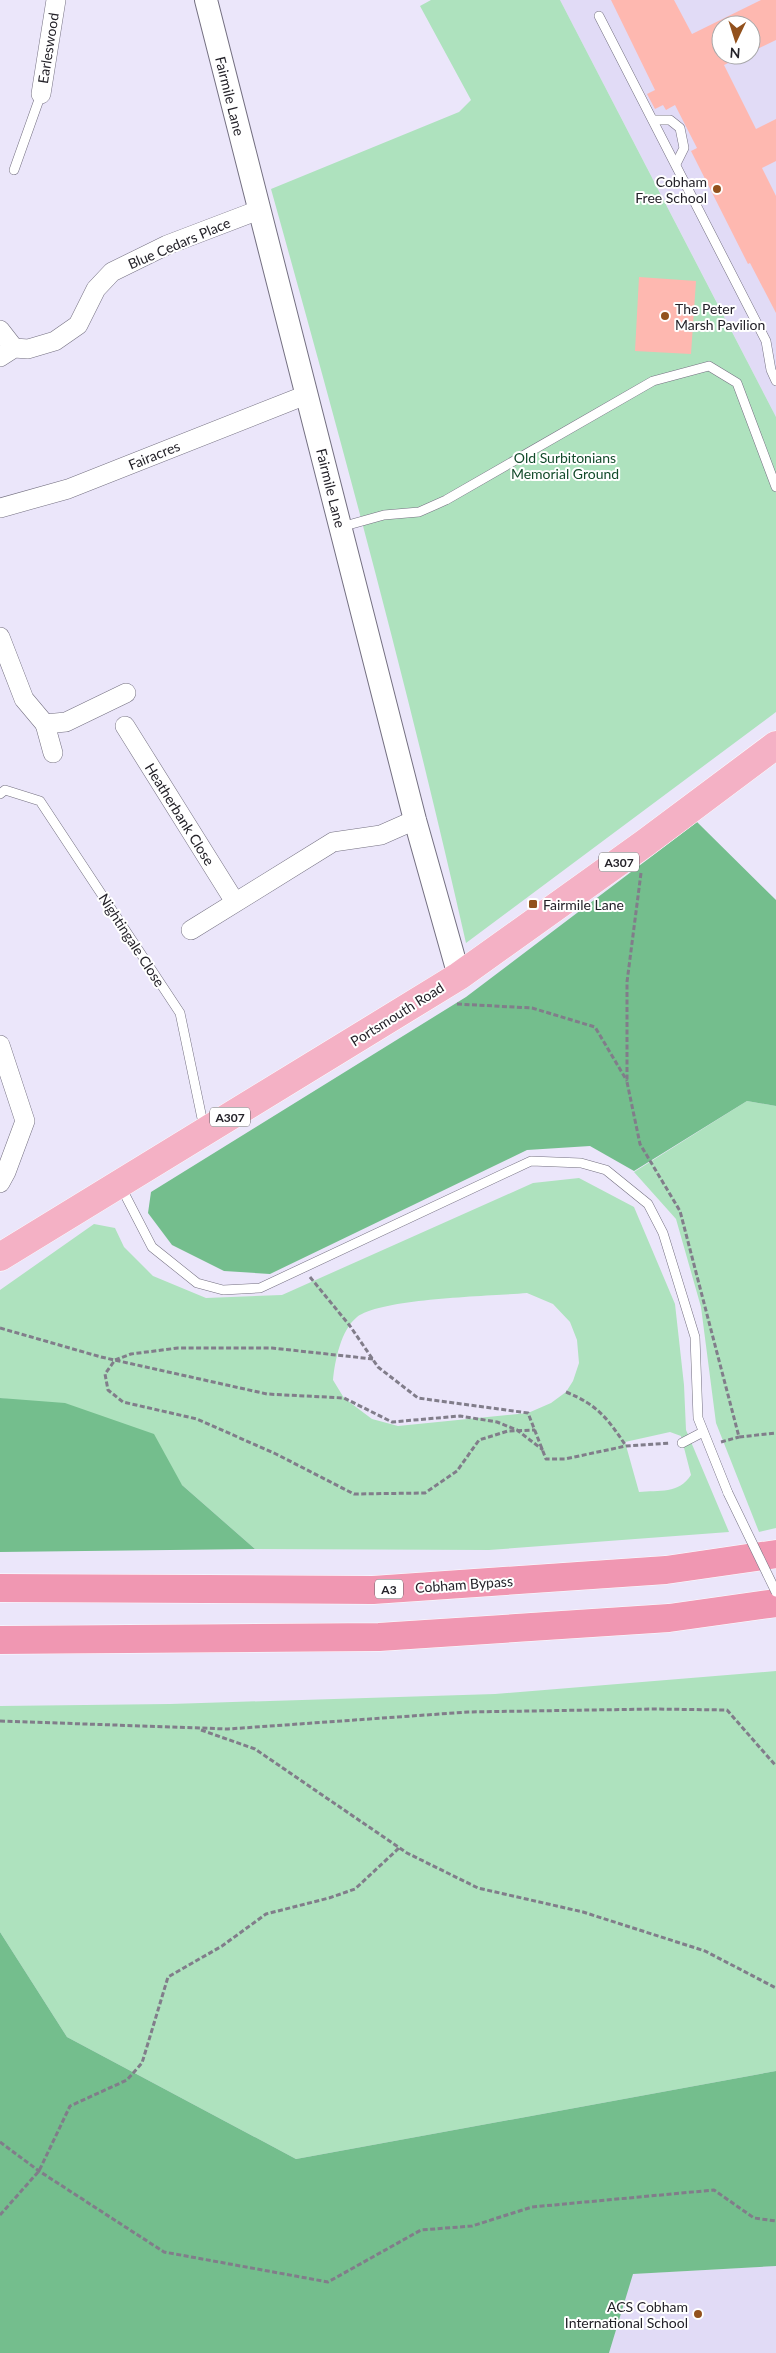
<svg xmlns="http://www.w3.org/2000/svg" width="776" height="2353" font-family="Lato,sans-serif">
<style>
.built{fill:#e1dbf6;fill-rule:evenodd}
.green{fill:#aee2be;fill-rule:evenodd}
.forest{fill:#74be8d}
.building{fill:#feb8b0}
.lines{fill:none;stroke-linecap:round;stroke-linejoin:round}
.service-casing{stroke:#747081;stroke-width:10}
.minor-casing{stroke:#747081;stroke-width:20}
.tertiary-casing{stroke:#747081;stroke-width:24}
.primary-casing{stroke:#fff;stroke-width:29}
.trunk-casing{stroke:#fff;stroke-width:29}
.path{stroke:#817d8a;stroke-width:3;stroke-dasharray:5 2.5;stroke-linecap:butt}
.service{stroke:#fff;stroke-width:9}
.minor{stroke:#fff;stroke-width:19}
.tertiary{stroke:#fff;stroke-width:22}
.primary{stroke:#f4b1c5;stroke-width:28}
.trunk{stroke:#f097b2;stroke-width:28}
.service-bridge-casing{stroke:#747081;stroke-width:10;stroke-linecap:butt}
.service-bridge{stroke:#fff;stroke-width:9}
.poi-dot{fill:#92511d;stroke:#fff;stroke-width:2}
.labels{text-anchor:middle;dominant-baseline:central;stroke-width:4;stroke-linejoin:round;paint-order:stroke}
.shield{fill:#fff;stroke:#666469;stroke-width:1}
.shield-label{font-size:12px;font-weight:bold;fill:#242229}
.street-label{font-size:14px;fill:#242229;stroke:#fff}
.poi-label{font-size:14px;fill:#242229;stroke:#fff;text-anchor:end}
.park-label{font-size:14px;fill:#134b2b;stroke:#fff}
</style>
<rect width="100%" height="100%" fill="#ebe6fa"/>
<g class="built">
<path d="M 560,0 L 776,0 L 776,417 L 727,322 ZM 721,25 L 751,25 L 751,55 L 721,55 Z"/>
<path d="M 776,2266 L 776,2353 L 609,2353 L 632,2274 Z"/>
</g>
<g class="green">
<path d="M 431,0 L 560,0 L 776,417 L 776,712 L 466,943 C 409,690 341,440 271,189 L 459,112 L 471,100 L 420,6 Z"/>
<path d="M 747,1101 L 776,1106 L 776,1528 L 759,1532 L 716,1423 L 701,1307 L 676,1219 L 634,1172 Z"/>
<path d="M 579,1178 L 634,1207 L 675,1304 L 684,1385 L 686,1430 L 729,1532 L 489,1550 L 255,1549 L 182,1485 L 6,1399 L 0,1398 L 0,1290 L 94,1224 L 115,1228 L 124,1247 L 153,1276 L 206,1298 L 282,1295 L 533,1183 ZM 527,1293 L 553,1304 L 570,1322 L 577,1340 L 579,1363 L 573,1381 L 566,1392 L 551,1403 L 528,1413 L 398,1426 L 372,1419 L 344,1398 L 333,1380 C 335,1360 341,1330 357,1317 C 381,1298 492,1296 527,1293 ZM 670,1432 L 681,1436 L 691,1475 C 679,1494 659,1490 639,1492 L 625,1442 Z"/>
<path d="M 776,1671 L 776,2071 L 296,2159 L 67,2037 L 0,1932 L 0,1706 L 170,1704 L 495,1694 Z"/>
</g>
<g class="forest">
<path d="M 697,822 L 776,900 L 776,1106 L 747,1101 L 634,1171 L 590,1146 L 527,1150 L 270,1274 L 224,1271 L 172,1245 L 148,1213 L 151,1192 L 466,997 Z"/>
<path d="M 0,1398 L 65,1403 L 154,1434 L 182,1485 L 255,1549 L 0,1552 Z"/>
<path d="M 0,1932 L 67,2037 L 296,2159 L 776,2071 L 776,2266 L 633,2274 L 609,2353 L 0,2353 Z"/>
</g>
<g class="building">
<path d="M 611,0 L 674,0 L 692,34 L 761,0 L 776,0 L 776,40 L 751,52 L 751,25 L 721,25 L 721,55 L 745,55 L 724,65 L 756,129 L 776,119 L 776,161 L 762,168 L 776,196 L 776,313 L 750,263 L 748,264 L 691,151 L 697,148 L 675,105 L 666,110 L 663,105 L 655,109 L 647,94 L 655,90 Z"/>
<path d="M 639,277 L 696,281 L 691,354 L 635,351 Z"/>
</g>
<g class="lines">
<defs>
<g id="service">
<path d="M 599,16 L 766,341 L 771,370 L 776,381"/>
<path d="M 653,120 L 670,120 L 680,128 L 684,148 L 676,164"/>
<path d="M 14,170 L 41,94"/>
<path d="M 341,527 L 384,515 L 419,512 L 446,500 L 653,381 L 709,366 L 737,383 L 776,487"/>
<path d="M 0,794 L 5,790 L 40,801 L 180,1013 L 204,1128"/>
<path d="M 121,1187 L 152,1247 L 197,1283 L 223,1290 L 260,1288 L 531,1161 L 581,1163 L 606,1170 L 648,1204 L 663,1233 L 695,1337 L 698,1418 L 728,1493"/>
<path d="M 682,1443 L 703,1432"/>
</g>
<g id="minor">
<path d="M 41,94 L 56,0"/>
<path d="M 0,330 L 14,348"/>
<path d="M 0,357 L 14,348 L 28,349 L 55,341 L 78,325 L 96,289 L 112,272 L 167,245 L 259,210"/>
<path d="M 0,508 L 68,489 L 306,395"/>
<path d="M 0,637 L 24,699 L 45,724 L 66,722 L 126,693"/>
<path d="M 45,724 L 53,753"/>
<path d="M 125,726 L 235,902"/>
<path d="M 191,930 L 333,842 L 381,835 L 415,820"/>
<path d="M 0,1045 L 25,1121 L 6,1172 L 0,1183"/>
</g>
<path id="tertiary" d="M 206,0 L 415,820 L 459,976"/>
<path id="primary" d="M 0,1257 L 459,976 L 645,843 L 776,745"/>
<g id="trunk">
<path d="M 0,1588 L 373,1590 L 666,1570 L 776,1554"/>
<path d="M 0,1640 L 379,1637 L 669,1618 L 776,1603"/>
</g>
</defs>
<use href="#service" class="service-casing"/>
<use href="#minor" class="minor-casing"/>
<use href="#tertiary" class="tertiary-casing"/>
<use href="#primary" class="primary-casing"/>
<use href="#trunk" class="trunk-casing"/>
<g class="path">
<path d="M 641,873 L 627,982 L 627,1082 L 640,1144 L 680,1211 L 739,1437 L 776,1433"/>
<path d="M 457,1004 L 532,1008 L 595,1027 L 627,1081"/>
<path d="M 310,1277 L 350,1326 L 378,1367 L 418,1398 L 528,1413 L 546,1459 L 565,1459 L 626,1446 L 670,1443"/>
<path d="M 0,1328 L 101,1357 L 267,1394 L 344,1398 L 392,1422 L 460,1416 L 497,1422 L 517,1430 L 543,1450"/>
<path d="M 373,1359 L 272,1348 L 178,1348 L 131,1354 L 115,1360 L 105,1374 L 108,1390 L 123,1402 L 197,1419 L 276,1454 L 354,1494 L 425,1493 L 457,1471 L 479,1440 L 508,1431 L 535,1430"/>
<path d="M 566,1392 C 598,1405 608,1419 626,1446"/>
<path d="M 721,1442 L 739,1437"/>
<path d="M 0,1721 L 228,1729 L 468,1712 L 653,1709 L 727,1710 L 776,1766"/>
<path d="M 201,1730 L 255,1749 L 407,1853 L 478,1888 L 583,1912 L 705,1951 L 776,1988"/>
<path d="M 0,2142 L 39,2171 L 164,2252 L 328,2282 L 421,2230 L 472,2226 L 532,2207 L 714,2190 L 754,2218 L 776,2221"/>
<path d="M 0,2215 L 39,2171 L 70,2106 L 127,2080 L 142,2063 L 168,1977 L 222,1946 L 266,1914 L 329,1898 L 355,1889 L 399,1848"/>
</g>
<use href="#service" class="service"/>
<use href="#minor" class="minor"/>
<use href="#tertiary" class="tertiary"/>
<use href="#primary" class="primary"/>
<use href="#trunk" class="trunk"/>
<defs>
<path id="service-bridge" d="M 728,1493 L 776,1592"/>
</defs>
<use href="#service-bridge" class="service-bridge-casing"/>
<use href="#service-bridge" class="service-bridge"/>
</g>
<g class="poi-dot">
<circle cx="717" cy="189" r="5"/>
<circle cx="665" cy="316" r="5"/>
<rect x="528" y="899" width="10" height="10" rx="2.5"/>
<circle cx="698" cy="2314" r="5"/>
</g>
<g class="labels">
<g class="shield">
<rect x="599" y="852.5" width="40" height="19" rx="4"/>
<rect x="210" y="1107.5" width="40" height="19" rx="4"/>
<rect x="375" y="1579.5" width="28" height="19" rx="4"/>
</g>
<g class="shield-label">
<text x="619" y="862">A307</text>
<text x="230" y="1117">A307</text>
<text x="389" y="1589">A3</text>
</g>
<g class="street-label">
<text transform="translate(48 48) rotate(-81)">Earleswood</text>
<text transform="translate(230 96) rotate(76)">Fairmile Lane</text>
<text transform="translate(179 243) rotate(-23)">Blue Cedars Place</text>
<text transform="translate(154 455) rotate(-22)">Fairacres</text>
<text transform="translate(331 488) rotate(76)">Fairmile Lane</text>
<text transform="translate(180 814) rotate(58)">Heatherbank Close</text>
<text transform="translate(132 940) rotate(57)">Nightingale Close</text>
<text transform="translate(397 1014) rotate(-32)">Portsmouth Road</text>
<text transform="translate(464 1584) rotate(-4)">Cobham Bypass</text>
</g>
<g class="poi-label">
<text x="707" y="181">Cobham<tspan x="707" dy="16">Free School</tspan></text>
<text x="675" y="308" text-anchor="start">The Peter<tspan x="675" dy="16">Marsh Pavilion</tspan></text>
<text x="543" y="904" text-anchor="start">Fairmile Lane</text>
<text x="688" y="2306">ACS Cobham<tspan x="688" dy="16">International School</tspan></text>
</g>
<g class="park-label">
<text x="565" y="457">Old Surbitonians<tspan x="565" dy="16">Memorial Ground</tspan></text>
</g>
</g>
<g transform="translate(736 40) rotate(184)"><circle r="24" fill="#ffffff" stroke="#a7a7a9"/>
<path d="M0-4L9 19L0 12L-9 19Z" fill="#92511d"/>
<text y="-8" font-size="14" font-weight="bold" text-anchor="middle" fill="#242229">N</text>
</g>
</svg>
